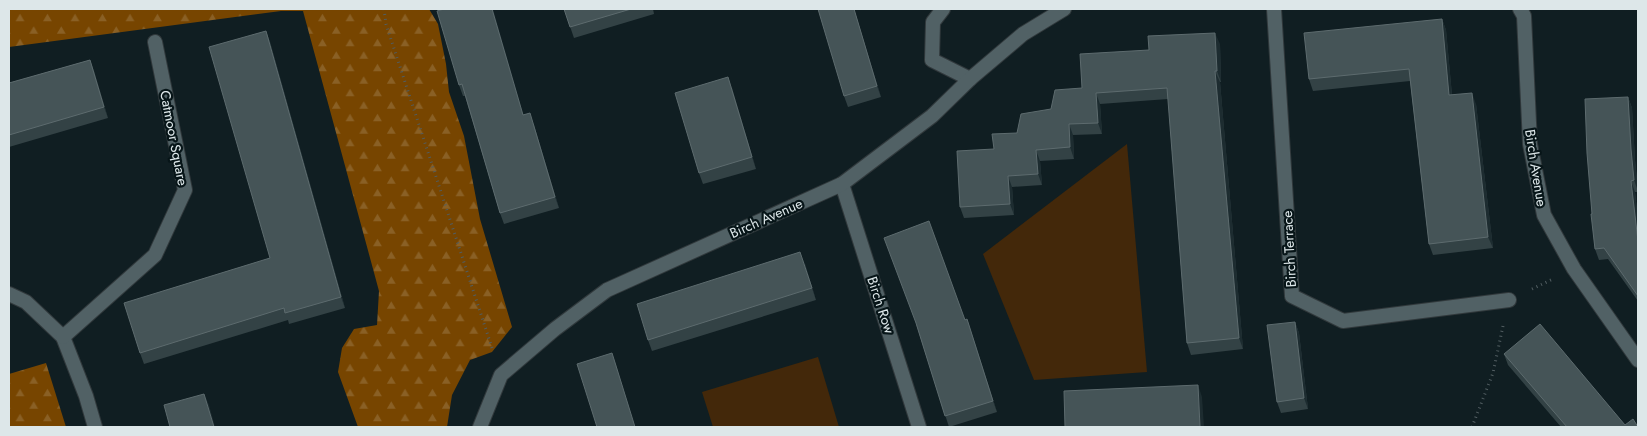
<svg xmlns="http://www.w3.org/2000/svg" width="1647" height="436" font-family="Jost,sans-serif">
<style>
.green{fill:#43280a}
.forest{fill:url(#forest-firs)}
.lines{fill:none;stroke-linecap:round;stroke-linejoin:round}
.service-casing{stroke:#31393c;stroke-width:16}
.minor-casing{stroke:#31393c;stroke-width:16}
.path{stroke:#515d61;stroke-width:3;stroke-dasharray:1 4;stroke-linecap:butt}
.service{stroke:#516165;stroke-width:14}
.minor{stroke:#516165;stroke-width:14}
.wall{fill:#334245}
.shaded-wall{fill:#1d2c30}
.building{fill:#455457;stroke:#5d6b6e}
.labels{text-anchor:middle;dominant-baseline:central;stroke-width:4.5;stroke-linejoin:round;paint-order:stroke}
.street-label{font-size:14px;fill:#dde7e9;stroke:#071518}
</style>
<defs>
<pattern id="forest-firs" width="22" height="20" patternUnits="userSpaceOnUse" patternTransform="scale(1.25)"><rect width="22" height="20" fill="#774500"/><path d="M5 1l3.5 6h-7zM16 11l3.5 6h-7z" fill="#8a6025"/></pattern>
</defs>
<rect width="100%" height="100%" fill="#101e22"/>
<g class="green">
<path d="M 1127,144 L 1147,372 L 1034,380 L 983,254 Z"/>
<path d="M 818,357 L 839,427 L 713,427 L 702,392 Z"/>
</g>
<g class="forest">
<path d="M 9,9 L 429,9 L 438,24 L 446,64 L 449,92 L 464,136 L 480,219 L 512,327 L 492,352 L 470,360 L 452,395 L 447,427 L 358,427 L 338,372 L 342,348 L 354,329 L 377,325 L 379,291 L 303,11 L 281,11 L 9,47 Z"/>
<path d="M 46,363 L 66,427 L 9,427 L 9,374 Z"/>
</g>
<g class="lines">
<defs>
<path id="service" d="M 943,9 L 933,22 L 932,60 L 970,79"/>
<g id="minor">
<path d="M 1274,9 L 1292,296 L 1343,321 L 1509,300"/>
<path d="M 1520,9 L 1524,16 L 1530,144 L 1544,215 L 1574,269 L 1638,360"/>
<path d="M 842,184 L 919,427"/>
<path d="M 9,294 L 26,302 L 63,337 L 86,396 L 95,427"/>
<path d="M 63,337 L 155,255 L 185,190 L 155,42"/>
<path d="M 480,427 L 501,375 L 555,329 L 607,290 L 842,184 L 932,116 L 970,79 L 1023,34 L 1064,9"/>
</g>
</defs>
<use href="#service" class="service-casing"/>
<use href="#minor" class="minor-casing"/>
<g class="path">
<path d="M 384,9 L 386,24 L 493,351"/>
<path d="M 1532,289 L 1553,279"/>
<path d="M 1472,427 L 1493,373 L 1503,326"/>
</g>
<use href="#service" class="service"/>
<use href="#minor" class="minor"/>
</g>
<g class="wall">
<path d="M 444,9 L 524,115 L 534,125 L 559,208 L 504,224 L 500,213 L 465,96 L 463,96 L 459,85 Z"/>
<path d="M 564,9 L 653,9 L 654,14 L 574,38 Z"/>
<path d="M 854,9 L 881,97 L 848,107 L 844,96 Z"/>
<path d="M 1442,19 L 1446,30 L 1452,95 L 1476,104 L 1493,248 L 1433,255 L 1429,244 L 1410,81 L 1313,91 L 1309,79 Z"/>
<path d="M 266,31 L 270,42 L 345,308 L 289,324 L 288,320 L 144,364 L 140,353 L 270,258 Z"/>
<path d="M 1220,44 L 1221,82 L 1220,82 L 1243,349 L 1191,355 L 1187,343 L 1168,99 L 1100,104 L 1102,134 L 1073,135 L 1074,159 L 1040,161 L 1042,185 L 1012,187 L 1014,215 L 964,218 L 960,207 L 994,149 L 1051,109 L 1082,88 L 1149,50 Z"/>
<path d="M 90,60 L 94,71 L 108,118 L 9,147 L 9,83 Z"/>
<path d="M 732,88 L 756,169 L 703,184 L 699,173 Z"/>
<path d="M 1628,97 L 1632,108 L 1635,160 L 1638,189 L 1638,192 L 1635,192 L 1638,220 L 1638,301 L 1608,259 L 1599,260 L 1595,249 L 1592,214 Z"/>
<path d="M 805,264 L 816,300 L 652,351 L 648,340 Z"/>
<path d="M 967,319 L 997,412 L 949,427 L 916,324 Z"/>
<path d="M 1295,322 L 1299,333 L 1308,409 L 1281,413 L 1277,402 Z"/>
<path d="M 1504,354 L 1625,425 L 1638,427 L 1561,427 L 1508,365 Z"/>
</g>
<g class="shaded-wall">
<path d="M 492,9 L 493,9 L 527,127 L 523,115 Z"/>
<path d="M 854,9 L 881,97 L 877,86 Z"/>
<path d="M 1442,19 L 1446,30 L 1453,107 L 1449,95 Z"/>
<path d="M 266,31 L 270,42 L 345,308 L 341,297 Z"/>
<path d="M 1215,33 L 1220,44 L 1221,82 L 1217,71 Z"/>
<path d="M 90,60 L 94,71 L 108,118 L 104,107 Z"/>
<path d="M 1215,71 L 1220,82 L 1243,349 L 1239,338 Z"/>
<path d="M 728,77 L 732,88 L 756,169 L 752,157 Z"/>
<path d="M 1096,93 L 1100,104 L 1102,134 L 1098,123 Z"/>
<path d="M 1472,93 L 1476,104 L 1493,248 L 1488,237 Z"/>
<path d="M 1628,97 L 1632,108 L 1635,160 L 1638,191 L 1634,180 L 1631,149 Z"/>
<path d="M 530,113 L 534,125 L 559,208 L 555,197 Z"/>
<path d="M 1069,124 L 1073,135 L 1074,159 L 1070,147 Z"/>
<path d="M 1036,150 L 1040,161 L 1042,185 L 1038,174 Z"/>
<path d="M 1008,176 L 1012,187 L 1014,215 L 1010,204 Z"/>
<path d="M 1631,181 L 1635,192 L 1638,220 L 1638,241 Z"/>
<path d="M 800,252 L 805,264 L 816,300 Z"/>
<path d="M 967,319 L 971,330 L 997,412 L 993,401 Z"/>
<path d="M 1295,322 L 1299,333 L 1308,409 L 1304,398 Z"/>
<path d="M 612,353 L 616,364 L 635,427 Z"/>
<path d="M 1198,385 L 1202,397 L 1204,427 L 1200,427 Z"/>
<path d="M 204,394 L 209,405 L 215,427 L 214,427 Z"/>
</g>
<g class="building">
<path d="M 444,9 L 492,9 L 523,115 L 530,113 L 555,197 L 500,213 L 462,84 L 459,85 L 437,11 Z"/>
<path d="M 564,9 L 631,9 L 570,27 Z"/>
<path d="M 818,9 L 854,9 L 877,86 L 844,96 Z"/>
<path d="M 1442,19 L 1449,95 L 1472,93 L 1488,237 L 1429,244 L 1409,69 L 1309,79 L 1304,33 Z"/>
<path d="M 266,31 L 341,297 L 285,313 L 284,308 L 140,353 L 124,303 L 270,258 L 209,47 Z"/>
<path d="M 1215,33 L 1217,71 L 1215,71 L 1239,338 L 1187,343 L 1167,88 L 1096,93 L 1098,123 L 1069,124 L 1070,147 L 1036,150 L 1038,174 L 1008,176 L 1010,204 L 960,207 L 957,151 L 994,149 L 992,134 L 1017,133 L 1021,114 L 1051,109 L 1055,90 L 1082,88 L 1080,54 L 1149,50 L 1148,36 Z"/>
<path d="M 90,60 L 104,107 L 9,135 L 9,83 Z"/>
<path d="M 728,77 L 752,157 L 699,173 L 675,93 Z"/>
<path d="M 1628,97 L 1631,149 L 1634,180 L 1631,181 L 1638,241 L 1638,296 L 1604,248 L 1595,249 L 1591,214 L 1592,214 L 1587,153 L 1585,99 Z"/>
<path d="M 929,221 L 965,320 L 967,319 L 993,401 L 945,416 L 916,323 L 884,238 Z"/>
<path d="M 800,252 L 812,288 L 648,340 L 637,304 Z"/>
<path d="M 1295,322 L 1304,398 L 1277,402 L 1267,325 Z"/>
<path d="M 1540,324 L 1625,425 L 1633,419 L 1638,427 L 1567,427 L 1504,354 Z"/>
<path d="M 612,353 L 635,427 L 597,427 L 577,364 Z"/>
<path d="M 1198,385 L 1200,427 L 1065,427 L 1064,391 Z"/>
<path d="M 204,394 L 214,427 L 170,427 L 164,405 Z"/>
</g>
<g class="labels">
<g class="street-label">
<text transform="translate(174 138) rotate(79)">Catmoor Square</text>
<text transform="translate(1536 168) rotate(81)">Birch Avenue</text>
<text transform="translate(766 218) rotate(-24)">Birch Avenue</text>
<text transform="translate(1289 249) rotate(-93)">Birch Terrace</text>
<text transform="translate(881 305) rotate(72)">Birch Row</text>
</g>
</g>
<rect width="1647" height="436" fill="none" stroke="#dde7e9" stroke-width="20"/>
</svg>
